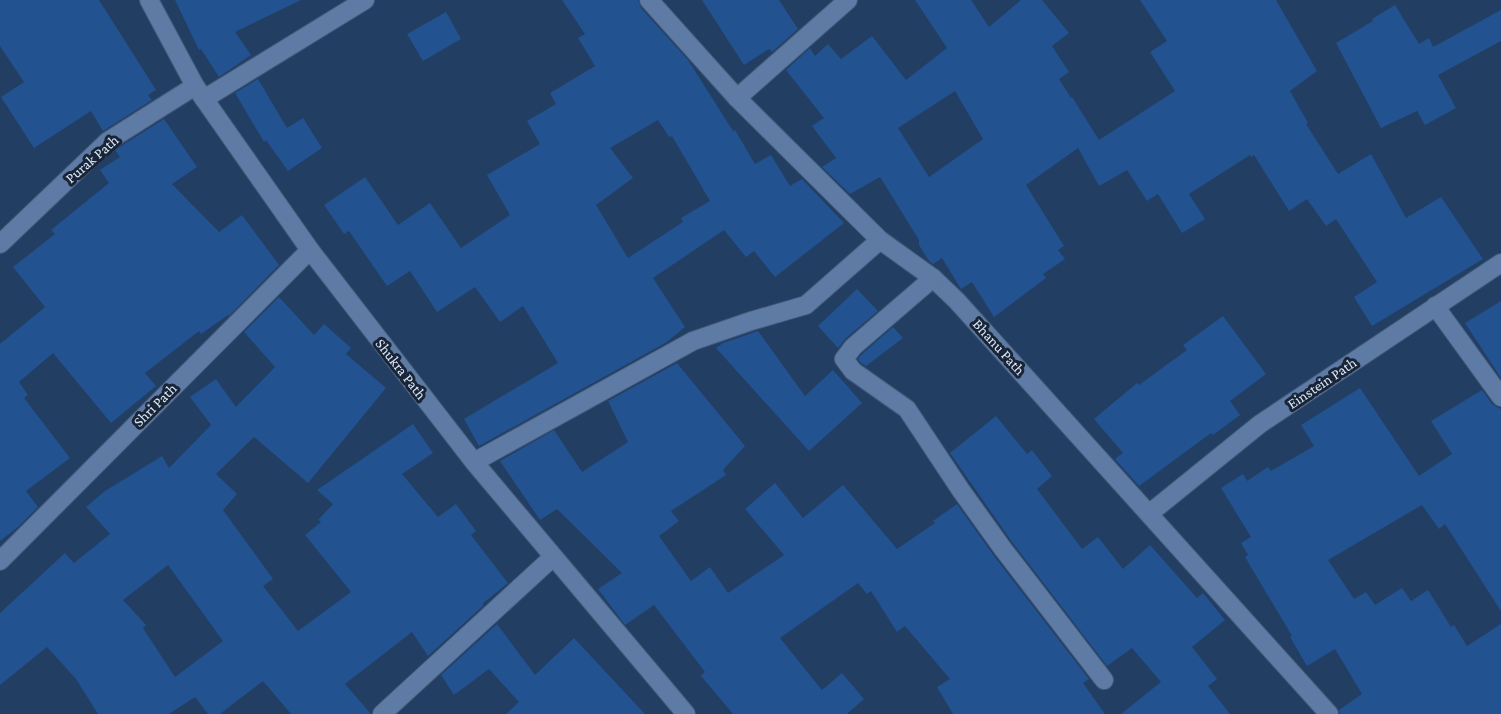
<svg xmlns="http://www.w3.org/2000/svg" width="1501" height="714" font-family="'Crimson Pro',serif">
<style>
.building{fill:#225290;fill-rule:evenodd}
.lines{fill:none;stroke-linecap:round;stroke-linejoin:round}
.minor-casing{stroke:#445b79;stroke-width:20}
.minor{stroke:#5d7ba4;stroke-width:18}
.labels{text-anchor:middle;dominant-baseline:central;stroke-width:6;stroke-linejoin:round;paint-order:stroke}
.street-label{font-size:15px;fill:#dbe9fb;stroke:#192536}
</style>
<rect width="100%" height="100%" fill="#233e63"/>
<g class="building">
<path d="M 0,0 L 99,0 L 156,90 L 148,95 L 152,100 L 103,131 L 91,111 L 34,148 L 1,97 L 24,82 L 0,46 Z"/>
<path d="M 175,0 L 301,0 L 235,32 L 251,55 L 219,77 L 201,49 L 199,50 Z"/>
<path d="M 562,0 L 638,0 L 641,8 L 688,60 L 733,131 L 735,130 L 755,164 L 771,155 L 790,186 L 802,179 L 844,223 L 775,277 L 754,251 L 746,257 L 724,230 L 653,278 L 685,327 L 667,342 L 479,446 L 464,419 L 558,363 L 523,306 L 500,322 L 475,287 L 437,312 L 410,271 L 387,286 L 349,231 L 344,234 L 324,205 L 365,177 L 398,225 L 430,203 L 461,248 L 510,215 L 487,175 L 540,144 L 527,121 L 556,104 L 550,93 L 595,66 L 578,38 L 585,34 ZM 658,120 L 669,137 L 672,136 L 710,201 L 681,218 L 683,222 L 628,258 L 596,205 L 633,178 L 610,148 Z"/>
<path d="M 702,0 L 779,0 L 798,29 L 772,52 L 769,49 L 744,65 Z"/>
<path d="M 915,0 L 971,0 L 989,27 L 1021,0 L 1042,0 L 1069,33 L 1052,46 L 1069,72 L 1059,79 L 1071,98 L 1072,97 L 1099,140 L 1175,91 L 1150,52 L 1167,41 L 1140,0 L 1276,0 L 1317,71 L 1290,91 L 1308,123 L 1306,124 L 1338,174 L 1371,154 L 1406,218 L 1441,197 L 1483,259 L 1372,326 L 1354,297 L 1377,282 L 1336,219 L 1326,226 L 1307,199 L 1289,211 L 1254,155 L 1251,157 L 1250,155 L 1189,194 L 1205,219 L 1182,233 L 1158,194 L 1147,201 L 1127,170 L 1099,186 L 1078,148 L 1026,185 L 1064,246 L 1058,250 L 1065,259 L 1043,274 L 1046,278 L 994,317 L 972,282 L 961,289 L 942,258 L 933,264 L 929,261 L 919,245 L 919,240 L 880,177 L 850,194 L 822,167 L 836,158 L 812,126 L 824,118 L 786,70 L 810,48 L 815,56 L 828,44 L 841,59 L 872,36 L 906,80 L 947,48 ZM 955,91 L 983,139 L 929,177 L 898,128 Z"/>
<path d="M 1395,5 L 1419,44 L 1429,38 L 1433,47 L 1501,10 L 1501,41 L 1438,75 L 1456,108 L 1425,125 L 1417,111 L 1381,128 L 1336,43 L 1373,21 L 1372,19 Z"/>
<path d="M 446,12 L 461,39 L 423,61 L 407,34 Z"/>
<path d="M 258,79 L 287,128 L 303,118 L 322,148 L 288,171 L 266,140 L 264,142 L 235,93 Z"/>
<path d="M 164,119 L 197,167 L 172,184 L 219,232 L 242,215 L 279,265 L 229,316 L 228,315 L 201,334 L 199,331 L 145,373 L 156,386 L 111,423 L 53,353 L 19,382 L 28,395 L 24,398 L 70,458 L 26,491 L 38,507 L 18,527 L 0,541 L 0,344 L 45,307 L 13,267 L 55,234 L 51,230 L 109,183 L 100,170 L 120,157 L 115,150 Z"/>
<path d="M 857,289 L 878,311 L 846,338 L 838,348 L 818,326 Z"/>
<path d="M 279,297 L 314,335 L 324,324 L 351,348 L 346,354 L 386,388 L 308,483 L 254,437 L 216,474 L 237,494 L 223,510 L 273,579 L 263,586 L 298,631 L 351,592 L 305,535 L 321,522 L 318,520 L 333,504 L 317,490 L 413,424 L 433,453 L 402,474 L 438,517 L 456,504 L 476,531 L 471,535 L 508,583 L 482,604 L 484,605 L 428,656 L 412,632 L 345,684 L 371,714 L 291,714 L 263,681 L 220,714 L 208,714 L 195,697 L 169,714 L 98,714 L 76,679 L 47,647 L 0,685 L 0,613 L 65,553 L 74,563 L 110,534 L 86,507 L 105,491 L 162,456 L 169,468 L 211,425 L 190,397 L 216,379 L 236,407 L 275,367 L 244,332 ZM 168,565 L 223,641 L 175,677 L 143,628 L 146,625 L 123,600 Z"/>
<path d="M 1501,301 L 1501,378 L 1465,323 Z"/>
<path d="M 1223,316 L 1266,374 L 1230,401 L 1240,415 L 1213,435 L 1211,433 L 1139,486 L 1115,459 L 1123,453 L 1094,419 L 1137,383 L 1139,385 L 1187,350 L 1183,345 Z"/>
<path d="M 893,327 L 903,338 L 866,366 L 861,363 L 858,359 L 861,355 Z"/>
<path d="M 758,331 L 805,396 L 833,370 L 862,403 L 809,451 L 716,348 L 723,343 Z"/>
<path d="M 677,363 L 745,446 L 723,470 L 726,475 L 671,511 L 679,521 L 659,536 L 691,581 L 710,567 L 728,593 L 784,555 L 745,509 L 775,483 L 803,518 L 843,485 L 897,549 L 935,523 L 933,521 L 957,504 L 994,556 L 1089,679 L 1083,683 L 1105,714 L 953,714 L 937,687 L 950,679 L 905,626 L 897,632 L 871,591 L 867,594 L 858,583 L 780,638 L 822,690 L 842,673 L 864,699 L 847,714 L 733,714 L 701,676 L 705,672 L 654,605 L 625,625 L 598,589 L 622,573 L 557,509 L 540,520 L 500,461 L 554,430 L 582,472 L 628,442 L 608,401 Z"/>
<path d="M 1360,388 L 1419,476 L 1452,454 L 1431,421 L 1482,390 L 1492,404 L 1501,409 L 1501,611 L 1445,524 L 1439,529 L 1422,505 L 1328,560 L 1354,599 L 1366,592 L 1375,605 L 1402,588 L 1411,601 L 1428,590 L 1451,627 L 1454,625 L 1467,646 L 1501,624 L 1501,714 L 1340,714 L 1339,710 L 1362,694 L 1335,649 L 1307,666 L 1290,637 L 1292,636 L 1245,557 L 1248,555 L 1241,543 L 1251,537 L 1221,488 L 1243,474 L 1247,481 L 1268,467 L 1271,471 L 1314,446 L 1301,425 Z"/>
<path d="M 996,416 L 1027,454 L 1032,450 L 1052,476 L 1037,489 L 1082,549 L 1098,537 L 1123,569 L 1150,545 L 1197,598 L 1203,593 L 1225,620 L 1192,647 L 1217,679 L 1208,686 L 1230,714 L 1121,714 L 1161,682 L 1132,648 L 1107,666 L 1012,542 L 950,453 Z"/>
<path d="M 497,624 L 535,675 L 574,638 L 645,714 L 506,714 L 519,702 L 489,669 L 454,695 L 441,675 Z"/>
</g>
<g class="lines">
<defs>
<g id="minor">
<path d="M 149,0 L 195,86 L 310,250 L 474,462 L 686,714"/>
<path d="M 649,0 L 737,98 L 880,240 L 933,278 L 957,301 L 1329,714"/>
<path d="M 737,98 L 848,0"/>
<path d="M 204,99 L 365,0"/>
<path d="M 0,244 L 108,141 L 195,86"/>
<path d="M 933,278 L 853,347 L 844,359 L 853,371 L 907,409 L 960,489 L 1003,549 L 1104,680"/>
<path d="M 1435,306 L 1501,397"/>
<path d="M 474,462 L 693,341 L 751,321 L 806,305 L 880,240"/>
<path d="M 1150,513 L 1260,424 L 1501,263"/>
<path d="M 0,561 L 310,250"/>
<path d="M 382,714 L 553,557"/>
</g>
</defs>
<use href="#minor" class="minor-casing"/>
<use href="#minor" class="minor"/>
</g>
<g class="labels">
<g class="street-label">
<text transform="translate(92 159) rotate(-41)">Purak Path</text>
<text transform="translate(999 347) rotate(48)">Bhanu Path</text>
<text transform="translate(401 369) rotate(52)">Shukra Path</text>
<text transform="translate(1322 383) rotate(-34)">Einstein Path</text>
<text transform="translate(155 405) rotate(-45)">Shri Path</text>
</g>
</g>
</svg>
